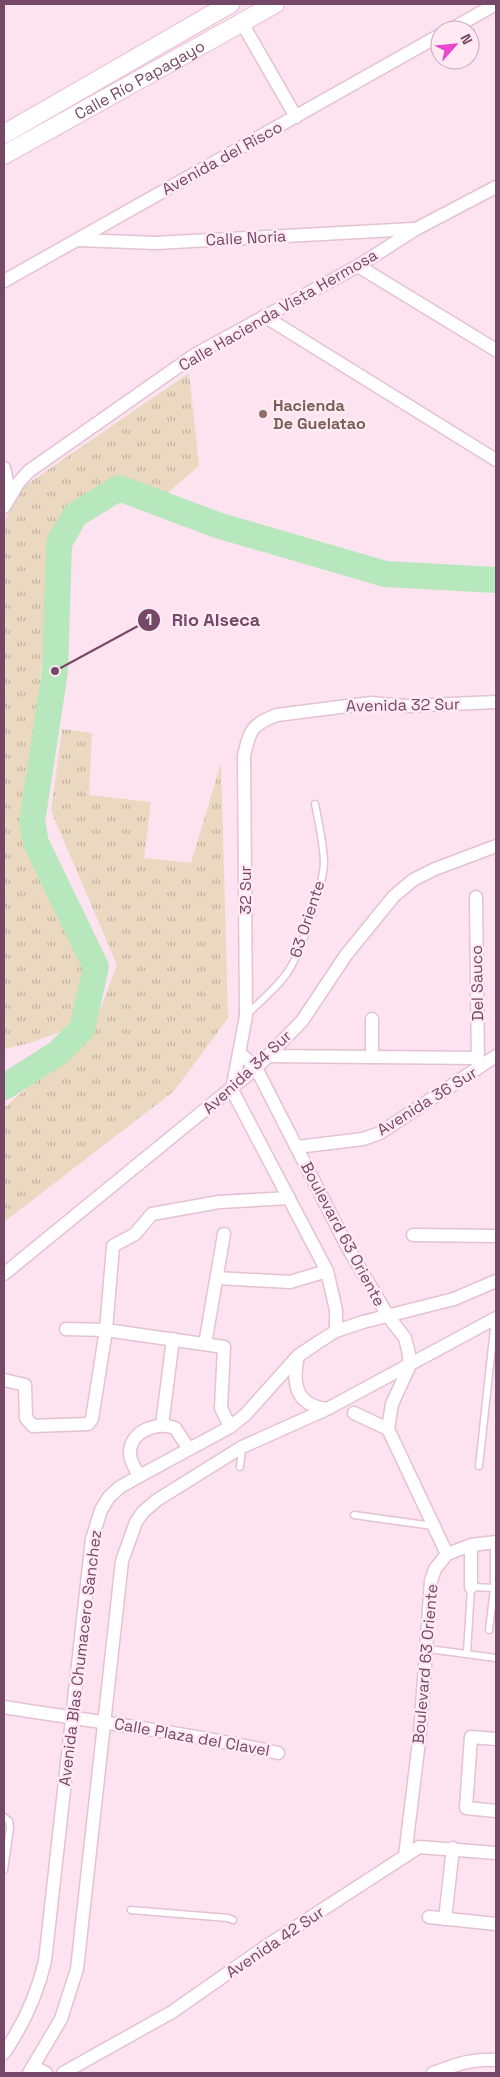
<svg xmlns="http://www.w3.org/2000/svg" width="500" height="2077" font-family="'Space Grotesk',sans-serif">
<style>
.grass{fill:url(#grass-tufts)}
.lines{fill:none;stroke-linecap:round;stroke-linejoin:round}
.river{stroke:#b7e7bc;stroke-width:26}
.lane-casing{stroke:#e4c1d5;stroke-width:9}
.street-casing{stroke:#e4c1d5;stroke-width:15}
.secondary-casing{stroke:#e9bfd7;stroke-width:20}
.lane{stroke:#fff;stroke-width:6}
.street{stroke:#fff;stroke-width:12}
.secondary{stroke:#fff;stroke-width:18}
.education-dot{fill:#8d6e63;stroke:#ffeaf4;stroke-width:2}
.labels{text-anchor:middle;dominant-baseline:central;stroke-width:5;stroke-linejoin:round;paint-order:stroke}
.street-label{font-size:16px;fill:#764868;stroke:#ffeaf4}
.education-label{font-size:16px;font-weight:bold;fill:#785e54;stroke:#ffeaf4;text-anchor:start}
.leader{fill:none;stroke:#764868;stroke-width:2}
.callout-dot{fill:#764868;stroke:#ffeaf4;stroke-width:2}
.mark-label{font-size:15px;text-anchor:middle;font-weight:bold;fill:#fff}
.callout-label{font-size:18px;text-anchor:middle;font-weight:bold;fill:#764868;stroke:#ffeaf4;stroke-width:5;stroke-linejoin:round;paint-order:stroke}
</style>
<defs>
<pattern id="grass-tufts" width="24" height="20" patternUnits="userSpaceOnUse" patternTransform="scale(1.25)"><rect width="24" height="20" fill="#ebd8c1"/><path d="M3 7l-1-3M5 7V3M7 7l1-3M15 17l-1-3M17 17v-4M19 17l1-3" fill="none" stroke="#c3b1a1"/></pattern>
</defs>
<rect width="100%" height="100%" fill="#fde3ef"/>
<g class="grass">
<path d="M 189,373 L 199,466 L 165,495 L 122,481 L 56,526 L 25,825 L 87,974 L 71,1028 L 30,1043 L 4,1049 L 4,523 L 20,489 Z"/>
<path d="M 62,729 L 92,733 L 89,795 L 151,802 L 144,858 L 191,863 L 221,763 L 228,1018 L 174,1091 L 4,1222 L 4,1108 L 92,1031 L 117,965 L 51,811 Z"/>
</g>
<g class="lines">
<path class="river" d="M 4,1087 L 58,1053 L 82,1029 L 96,967 L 36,843 L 32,822 L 55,671 L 59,543 L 75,515 L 119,488 L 217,525 L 385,574 L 496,580"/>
<defs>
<g id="lane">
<path d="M 246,1015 C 261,1001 278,987 289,970 C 301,951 324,884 324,861 C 323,842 319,823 315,804"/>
<path d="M 479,1466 L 495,1319"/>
<path d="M 240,1467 L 242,1447"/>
<path d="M 354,1515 L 433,1526"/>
<path d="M 489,1630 L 494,1588 L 494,1542"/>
<path d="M 436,1650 L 496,1658"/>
<path d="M 467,1653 L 471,1587 L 496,1588"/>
<path d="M 4,1817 L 9,1821 L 10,1827 L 4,1870"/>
<path d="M 131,1910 L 228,1918 L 233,1920"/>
</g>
<g id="street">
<path d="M 242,23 L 296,117"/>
<path d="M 450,30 L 496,4"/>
<path d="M 78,240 L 156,243 L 413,229"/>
<path d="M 358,266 L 496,350"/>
<path d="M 4,281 L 440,35"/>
<path d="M 264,316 L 496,460"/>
<path d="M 4,468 L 10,495"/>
<path d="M 4,507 L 19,482 L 29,471 L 196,354 L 358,266 L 416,229 L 496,187"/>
<path d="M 476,897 L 478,1066"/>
<path d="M 372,1019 L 372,1057"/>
<path d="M 239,1052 L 256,1068 L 348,1248 L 388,1316 L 405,1338 L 409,1354 L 409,1367 L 392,1404 L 388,1429 L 447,1554"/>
<path d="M 267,1056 L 478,1058"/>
<path d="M 232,1090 L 246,1016 L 244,756 C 249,731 252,724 277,715 L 371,703 L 406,706 L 496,702"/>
<path d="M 232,1090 L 327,1271 L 336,1310 L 336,1331"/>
<path d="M 297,1147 L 363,1139 L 380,1133 L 496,1056"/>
<path d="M 413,1235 L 496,1236"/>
<path d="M 4,1274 L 256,1068 L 302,1021 L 346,955 L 394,896 L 413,880 L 435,869 L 496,846"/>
<path d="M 217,1278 L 290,1282 L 327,1271"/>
<path d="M 66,1329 L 106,1330 L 224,1347 L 221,1408 L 230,1427"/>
<path d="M 205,1344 L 224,1234"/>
<path d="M 298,1356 C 292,1383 295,1405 327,1409"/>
<path d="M 4,1380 L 25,1385 L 26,1418 L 33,1426 L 88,1424 L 92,1419 L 106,1330 L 113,1246 L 135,1234 L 152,1214 L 219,1202 L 289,1198"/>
<path d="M 354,1413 L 388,1429"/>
<path d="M 162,1425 L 173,1339"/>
<path d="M 139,1476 C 136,1470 130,1461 130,1454 C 129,1431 158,1421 175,1428 L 189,1449"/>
<path d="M 447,1554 L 471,1545 L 496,1542"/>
<path d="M 471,1587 L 471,1545"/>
<path d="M 4,1707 C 96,1722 187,1733 278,1753"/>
<path d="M 496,1739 L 471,1737 L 466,1808 L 496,1811"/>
<path d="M 405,1856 L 420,1733 L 431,1581 L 435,1569 L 447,1554"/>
<path d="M 429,1917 L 496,1924"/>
<path d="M 445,1919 L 453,1848"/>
<path d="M 4,2053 C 24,2024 37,1995 45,1961 L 92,1539 L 101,1510 L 109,1497 L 120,1487 L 145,1473 L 230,1427 L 245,1415 L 298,1356 L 317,1343 L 336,1331 L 363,1322 L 454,1299 L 496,1281"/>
<path d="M 34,2067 L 46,2073"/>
<path d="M 29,2073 L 61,2019 L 77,1969 L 122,1561 L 136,1522 L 143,1512 L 157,1500 L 242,1447 L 327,1409 L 496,1318"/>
<path d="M 63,2073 L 172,2012 L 268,1945 L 419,1847 L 496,1853"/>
<path d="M 433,2073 C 455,2065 473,2058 496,2060"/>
</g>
<g id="secondary">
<path d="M 4,134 L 230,4"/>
<path id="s1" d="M 4,155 L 275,4"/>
</g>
</defs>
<use href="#lane" class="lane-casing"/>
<use href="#street" class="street-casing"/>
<use href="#secondary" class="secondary-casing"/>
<use href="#lane" class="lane"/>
<use href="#street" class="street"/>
<use href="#secondary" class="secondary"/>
</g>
<circle class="education-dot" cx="263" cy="414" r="5"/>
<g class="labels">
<g class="street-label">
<text stroke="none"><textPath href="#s1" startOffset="155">Calle Río Papagayo</textPath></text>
<text transform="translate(222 158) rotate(-29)">Avenida del Risco</text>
<text transform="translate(246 238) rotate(-3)">Calle Noria</text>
<text transform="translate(278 310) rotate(-30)">Calle Hacienda Vista Hermosa</text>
<text transform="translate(403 705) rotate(-1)">Avenida 32 Sur</text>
<text transform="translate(245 890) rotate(-90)">32 Sur</text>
<text transform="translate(307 919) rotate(-72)">63 Oriente</text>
<text transform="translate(477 983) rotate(-91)">Del Sauco</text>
<text transform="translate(247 1072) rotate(-43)">Avenida 34 Sur</text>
<text transform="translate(427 1101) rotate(-32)">Avenida 36 Sur</text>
<text transform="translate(343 1234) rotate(62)">Boulevard 63 Oriente</text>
<text transform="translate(80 1658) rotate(-83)">Avenida Blas Chumacero Sanchez</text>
<text transform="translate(425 1664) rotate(-85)">Boulevard 63 Oriente</text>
<text transform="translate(192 1737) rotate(10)">Calle Plaza del Clavel</text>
<text transform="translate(275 1942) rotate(-34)">Avenida 42 Sur</text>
</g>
<g class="education-label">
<text x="273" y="405">Hacienda<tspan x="273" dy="18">De Guelatao</tspan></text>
</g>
</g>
<path class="leader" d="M55 671L149 620"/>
<g class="callout-dot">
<circle cx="55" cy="671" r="5"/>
<circle cx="149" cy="620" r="12"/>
</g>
<g class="mark-label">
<text x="149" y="625">1</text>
</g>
<g class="callout-label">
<text x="216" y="626">Rio Alseca</text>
</g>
<rect width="500" height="2077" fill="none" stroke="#764868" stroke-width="10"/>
<g transform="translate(455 45) rotate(63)"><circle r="24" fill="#ffeaf4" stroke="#c8a9bc"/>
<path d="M0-4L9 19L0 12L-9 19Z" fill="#ea45ce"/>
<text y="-8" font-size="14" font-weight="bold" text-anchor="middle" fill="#764868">N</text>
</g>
</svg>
